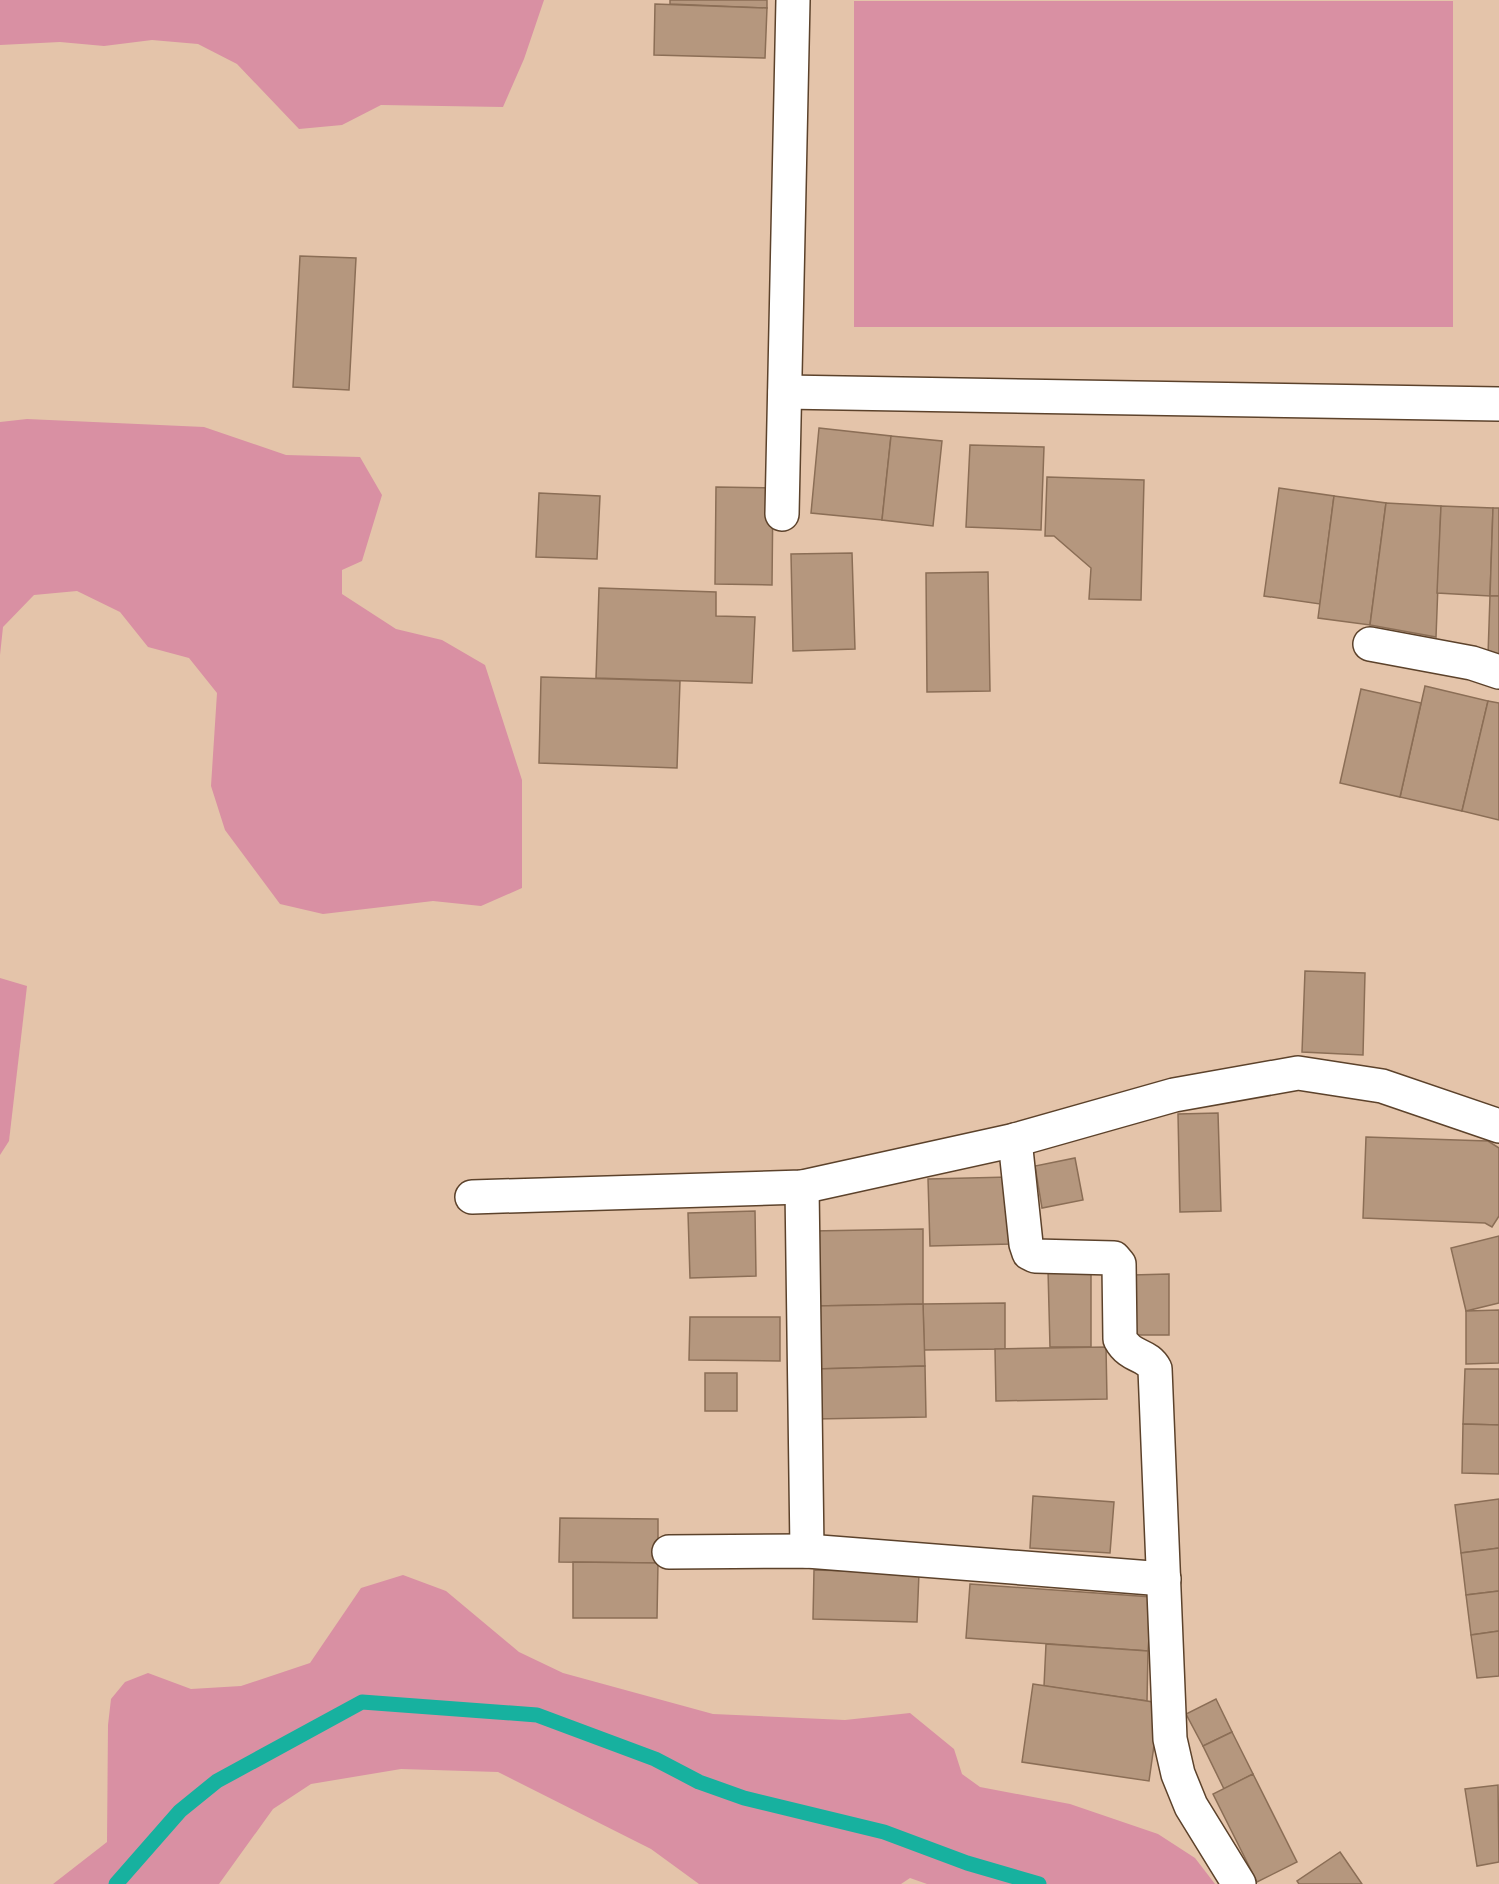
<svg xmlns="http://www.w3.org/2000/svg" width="1499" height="1884" font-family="Barlow,sans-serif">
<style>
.green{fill:#d990a3}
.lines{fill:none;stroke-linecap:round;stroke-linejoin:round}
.stream{stroke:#17b19f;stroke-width:15}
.building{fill:#b5977e;stroke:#8b6e56;stroke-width:1.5}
.minor-casing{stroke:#5c422b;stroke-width:36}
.minor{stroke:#fff;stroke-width:33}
</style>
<rect width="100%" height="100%" fill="#e4c4aa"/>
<g class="green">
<path d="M 0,0 L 544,0 L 524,59 L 503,107 L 381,105 L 342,125 L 299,129 L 237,64 L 198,44 L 152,40 L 104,46 L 60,42 L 0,45 Z"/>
<rect x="854" y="1" width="599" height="326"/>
<path d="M 27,419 L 204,427 L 286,455 L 360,457 L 382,495 L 362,561 L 342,570 L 342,594 L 396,629 L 442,640 L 485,665 L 522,780 L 522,888 L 481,906 L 433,901 L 323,914 L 280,904 L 225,830 L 211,786 L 217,693 L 189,658 L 148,647 L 120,612 L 77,591 L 34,595 L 3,627 L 0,655 L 0,422 Z"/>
<path d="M 0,978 L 27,986 L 9,1141 L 0,1155 Z"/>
<path d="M 403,1575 L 446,1591 L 519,1652 L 563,1673 L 713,1714 L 845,1720 L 910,1713 L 954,1749 L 962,1774 L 980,1787 L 1070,1804 L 1158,1834 L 1195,1858 L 1215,1884 L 927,1884 L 910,1878 L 901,1884 L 699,1884 L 651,1849 L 498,1772 L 401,1769 L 311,1784 L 273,1809 L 219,1884 L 53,1884 L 107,1842 L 108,1725 L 111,1699 L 125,1682 L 148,1673 L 191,1689 L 241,1686 L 310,1663 L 361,1588 Z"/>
</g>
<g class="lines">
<path class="stream" d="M 116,1884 L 180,1811 L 217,1781 L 362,1702 L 537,1715 L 655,1759 L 699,1782 L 744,1798 L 884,1832 L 967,1863 L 1039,1884"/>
</g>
<g class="building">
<path d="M 670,0 L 767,0 L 767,8 L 670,4 Z"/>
<path d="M 655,4 L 767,8 L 765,58 L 654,55 Z"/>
<path d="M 300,256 L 356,258 L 349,390 L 293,387 Z"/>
<path d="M 819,428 L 891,436 L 882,520 L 811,513 Z"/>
<path d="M 891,436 L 942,441 L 933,526 L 882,520 Z"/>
<path d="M 970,445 L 1044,447 L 1041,530 L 966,527 Z"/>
<path d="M 1047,477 L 1144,480 L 1141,600 L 1089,599 L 1091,568 L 1054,536 L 1045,536 Z"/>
<path d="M 716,487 L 773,488 L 772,585 L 715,584 Z"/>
<path d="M 1279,488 L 1334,496 L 1320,604 L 1264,596 Z"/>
<path d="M 539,493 L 600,496 L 597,559 L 536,557 Z"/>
<path d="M 1334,496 L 1386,503 L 1370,625 L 1318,618 Z"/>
<path d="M 1386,503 L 1441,506 L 1436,637 L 1370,625 Z"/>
<path d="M 1441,506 L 1493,508 L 1490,596 L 1437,593 Z"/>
<path d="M 1493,508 L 1499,508 L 1499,596 L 1490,596 Z"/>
<path d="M 852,553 L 855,649 L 793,651 L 791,554 Z"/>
<path d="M 988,572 L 990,691 L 927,692 L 926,573 Z"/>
<path d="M 599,588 L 716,592 L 716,616 L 755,617 L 752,683 L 596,678 Z"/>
<path d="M 1490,596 L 1499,596 L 1499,655 L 1488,655 Z"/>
<path d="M 541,677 L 680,681 L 677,768 L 539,763 Z"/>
<path d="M 1425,686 L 1488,701 L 1462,811 L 1400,797 Z"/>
<path d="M 1361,689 L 1421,703 L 1400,797 L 1340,783 Z"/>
<path d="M 1488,701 L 1499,703 L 1499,820 L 1462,811 Z"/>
<path d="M 1305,971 L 1365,973 L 1363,1055 L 1302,1052 Z"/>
<path d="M 1218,1113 L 1221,1211 L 1180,1212 L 1178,1114 Z"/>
<path d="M 1366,1137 L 1488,1141 L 1499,1148 L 1499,1216 L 1492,1227 L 1485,1223 L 1363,1218 Z"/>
<path d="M 1075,1158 L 1083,1200 L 1042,1208 L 1035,1166 Z"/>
<path d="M 1009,1177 L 1011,1244 L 930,1246 L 928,1179 Z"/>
<path d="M 755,1211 L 756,1276 L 690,1278 L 688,1213 Z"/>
<path d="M 923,1229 L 923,1304 L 814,1306 L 812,1231 Z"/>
<path d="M 1499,1236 L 1499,1303 L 1466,1311 L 1451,1248 Z"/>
<path d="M 1091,1269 L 1091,1347 L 1050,1347 L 1048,1270 Z"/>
<path d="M 1169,1274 L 1169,1335 L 1133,1335 L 1132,1275 Z"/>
<path d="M 1005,1303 L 1005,1349 L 924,1350 L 923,1304 Z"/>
<path d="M 923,1304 L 925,1366 L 815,1369 L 814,1306 Z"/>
<path d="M 1499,1310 L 1499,1363 L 1466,1364 L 1466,1311 Z"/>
<path d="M 690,1317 L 780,1317 L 780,1361 L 689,1360 Z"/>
<path d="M 1106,1347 L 1107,1399 L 996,1401 L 995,1349 Z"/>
<path d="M 925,1366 L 926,1417 L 815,1419 L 815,1369 Z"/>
<path d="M 1465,1369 L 1499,1369 L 1499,1425 L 1463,1424 Z"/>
<rect x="705" y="1373" width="32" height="38"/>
<path d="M 1463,1424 L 1499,1425 L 1499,1474 L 1462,1473 Z"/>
<path d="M 1033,1496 L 1114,1502 L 1110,1553 L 1030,1548 Z"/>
<path d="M 1499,1499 L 1499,1548 L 1461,1553 L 1455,1505 Z"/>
<path d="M 560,1518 L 658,1519 L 658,1563 L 559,1562 Z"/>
<path d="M 1499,1548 L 1499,1591 L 1466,1595 L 1461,1553 Z"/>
<path d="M 573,1562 L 658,1563 L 657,1618 L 573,1618 Z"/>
<path d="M 814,1570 L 919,1573 L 917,1622 L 813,1619 Z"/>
<path d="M 970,1584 L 1152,1597 L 1148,1651 L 966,1638 Z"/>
<path d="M 1499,1591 L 1499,1631 L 1471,1635 L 1466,1595 Z"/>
<path d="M 1499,1631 L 1499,1676 L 1477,1678 L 1471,1635 Z"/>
<path d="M 1046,1644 L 1148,1651 L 1147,1701 L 1044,1686 Z"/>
<path d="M 1033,1684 L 1160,1703 L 1149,1781 L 1022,1762 Z"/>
<path d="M 1216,1699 L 1232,1732 L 1203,1746 L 1186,1714 Z"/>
<path d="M 1232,1732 L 1253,1774 L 1224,1789 L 1203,1746 Z"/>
<path d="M 1253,1774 L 1297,1862 L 1257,1882 L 1213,1794 Z"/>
<path d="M 1498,1785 L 1499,1862 L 1477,1866 L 1465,1789 Z"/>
<path d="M 1340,1852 L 1362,1884 L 1299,1884 L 1297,1881 Z"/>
</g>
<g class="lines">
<defs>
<g id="minor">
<path d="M 785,392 L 1499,404"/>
<path d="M 782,514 L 793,0"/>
<path d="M 1370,644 L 1472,663 L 1499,672"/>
<path d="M 1015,1140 L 1026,1244 L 1029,1253 L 1035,1256 L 1114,1258 L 1119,1264 L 1120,1339 C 1131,1359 1147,1353 1155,1369 L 1170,1739 L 1178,1774 L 1191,1806 L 1239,1884"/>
<path d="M 802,1187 L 807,1551"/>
<path d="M 472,1197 L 802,1187 L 1015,1140 L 1174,1095 L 1298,1073 L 1382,1086 L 1499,1126"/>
<path d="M 669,1552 L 807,1551 L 1164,1579"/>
</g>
</defs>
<use href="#minor" class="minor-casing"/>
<use href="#minor" class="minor"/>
</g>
</svg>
